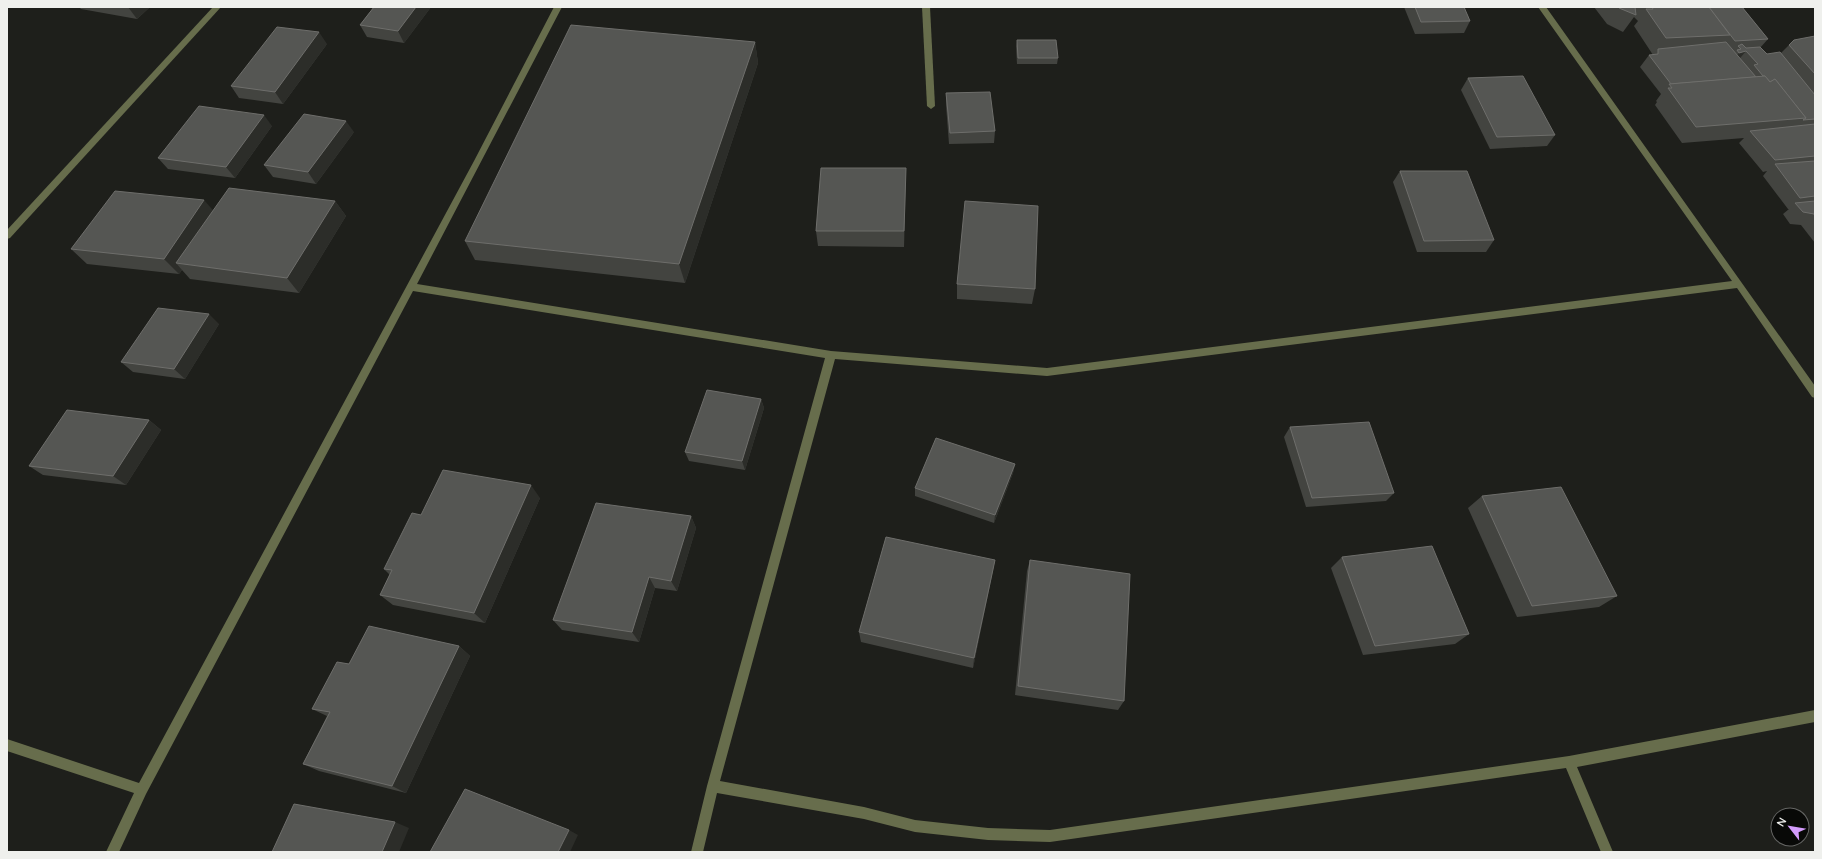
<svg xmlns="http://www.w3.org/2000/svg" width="1822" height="859" viewBox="0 0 1822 859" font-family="Quicksand,sans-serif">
<rect width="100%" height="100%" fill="#1e1f1b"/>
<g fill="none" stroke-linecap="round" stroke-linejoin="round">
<g fill="#676d4c" fill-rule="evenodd">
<path d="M213,7h8l-211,231 -3,1v-9z"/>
<path d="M554,7h8l-145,277 414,67 216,17 685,-87 -194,-274h8l269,379v12l-3,-1 -75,-109 -690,88 -212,-17 -115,422 144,26 51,13 73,8 62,2 519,-74 246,-46v12l-238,45 36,85h-12l-35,-84 -516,74 -62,-2 -73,-8 -51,-13 -147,-26 -14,59h-12l16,-66 118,-428 -412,-67 -267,503 -27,58h-13l28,-59 -127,-42v-12l132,44 335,-622z"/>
<path d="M922,7h8l5,99 -4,3 -4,-3z"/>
</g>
</g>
<g fill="#434440">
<path d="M79,7h71l-13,12 -56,-10z"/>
<path d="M374,7h57l-27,36 -37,-6 -7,-12z"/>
<path d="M1404,7h60l6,14 -6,12 -49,1z"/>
<path d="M1594,7h148l26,32 -8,9 7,6 14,-1 8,-8 26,-9v207l-14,-18 -11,-1 -7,-10 6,-5h-1l-25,-33 4,-5 -4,1 -24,-29 5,-5 -62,5 -27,-38 2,-3 -1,-1 5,-7 -21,-27 9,-12h4l-19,-29 4,-5 -4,-4 -11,15 -16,-8z"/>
<path d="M1017,40l41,18 -1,6h-40l-1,-18z"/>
<path d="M755,42l3,21 -73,220 -210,-23 -10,-19z"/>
<path d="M327,44l-44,60 -44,-6 -8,-12z"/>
<path d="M1468,78l87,57 -8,11 -57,3 -29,-59z"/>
<path d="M946,93l49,38 -1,12 -45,1 -3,-39z"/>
<path d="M272,126l-37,52 -67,-9 -10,-11z"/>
<path d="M354,132l-38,52 -43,-7 -9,-12z"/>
<path d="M906,168l-2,79 -86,-1 -2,-15z"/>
<path d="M1400,171l94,69 -8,12h-69l-24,-70z"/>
<path d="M335,201l11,15 -47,77 -109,-14 -8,-9 -3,4 -92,-10 -16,-15 142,-38z"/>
<path d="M957,284l78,5 -3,15 -75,-5z"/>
<path d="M219,324l-34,55 -52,-7 -12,-10z"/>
<path d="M761,399l3,9 -19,62 -56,-9 -4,-9z"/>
<path d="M149,420l12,10 -35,55 -83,-10 -14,-9z"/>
<path d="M1290,427l104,66 -8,8 -80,6 -22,-70z"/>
<path d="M1015,464l-2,9 -19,50 -79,-27v-8z"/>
<path d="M1482,496l135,100 -18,11 -82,10 -49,-109z"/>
<path d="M540,498l-55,125 -92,-18 -13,-10 10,-20 -6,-6 37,-54z"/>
<path d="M691,516l5,12 -19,63 -22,-3 -16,54 -77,-12 -9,-10z"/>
<path d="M1342,557l127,77 -14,10 -92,11 -32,-87z"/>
<path d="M995,560l-22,108 -112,-26 -2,-10z"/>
<path d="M1030,560l94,141 -6,9 -103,-15 12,-124z"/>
<path d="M459,646l11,10 -64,137 -87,-22 -16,-7 24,-48 -15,-7 37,-45z"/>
</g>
<g fill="#2c2d29">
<path d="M128,7h22l-13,12z"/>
<path d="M416,7h15l-27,36 -6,-12z"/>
<path d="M319,32l8,12 -44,60 -8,-12z"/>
<path d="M755,42l3,21 -73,220 -6,-19z"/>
<path d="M1746,51l-10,12 -7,1 10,-11z"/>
<path d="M264,115l8,11 -37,52 -9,-11z"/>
<path d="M346,121l8,11 -38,52 -8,-12z"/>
<path d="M906,168v16l-2,63v-16z"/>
<path d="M204,200l14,16 -42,47 6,7 -3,4 -15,-15z"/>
<path d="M335,201l11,15 -47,77 -12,-15z"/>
<path d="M209,314l10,10 -34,55 -11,-10z"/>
<path d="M761,399l3,9 -19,62 -3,-9z"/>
<path d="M149,420l12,10 -35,55 -13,-9z"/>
<path d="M1015,464l-2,9 -19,50 1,-8z"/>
<path d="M531,485l9,13 -55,125 -11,-10z"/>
<path d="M691,516l5,12 -19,63 -6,-10z"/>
<path d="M995,560l-2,11 -20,97 1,-10z"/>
<path d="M649,577l6,11 -16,54 -7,-10z"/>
<path d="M459,646l11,10 -64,137 -14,-7z"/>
<path d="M395,822l14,6 -10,24h-17z"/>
<path d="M569,830l9,5 -8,17h-12z"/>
</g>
<g fill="#555653" stroke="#6e6e6b">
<path d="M374,7h42l-18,24 -38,-6z"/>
<path d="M1415,7h49l6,14 -49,1z"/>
<path d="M1618,7h17l1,8 -17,-7z"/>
<path d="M1652,7h57l21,28 -64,3 -20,-29h7z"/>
<path d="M1709,7h33l26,32 -33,2z"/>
<path d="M571,25l184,17 -76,222 -214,-23z"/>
<path d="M277,27l42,5 -44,60 -44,-6z"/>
<path d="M1815,36v38l-26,-29 5,-5z"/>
<path d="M1017,40h39l2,18h-40z"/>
<path d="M1726,42l30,35 -85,7 -22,-29 9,-1v-5z"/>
<path d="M1742,44l4,4 14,-1 7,7 13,-2 35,43v24l-12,1 3,-2 -31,-39 -5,3 -5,-6h-2l-9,-11 4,-1 -12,-13 -7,2 -2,-3 4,-1 -3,-3z"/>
<path d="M1523,76l32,59 -58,2 -29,-59z"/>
<path d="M1765,76l5,6 5,-3 31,39 -110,9 -28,-39h4l-3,-4z"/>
<path d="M990,92l5,39 -45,2 -4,-40z"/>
<path d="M199,106l65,9 -38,52 -68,-9z"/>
<path d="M304,114l42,7 -38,51 -44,-7z"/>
<path d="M1815,124v32l-40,4 -25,-29z"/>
<path d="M1815,161v35l-15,2 -25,-34z"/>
<path d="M821,168h85l-2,63h-88z"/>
<path d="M1400,171h67l27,69 -70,1z"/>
<path d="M229,188l106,13 -48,77 -111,-15z"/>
<path d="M115,191l89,9 -40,59 -93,-10z"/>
<path d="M965,201l73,5 -3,83 -78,-5z"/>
<path d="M1815,201v15l-1,-2 -11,-2 -8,-9z"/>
<path d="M158,308l51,6 -35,55 -53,-7z"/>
<path d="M707,390l54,9 -19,62 -57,-9z"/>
<path d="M67,410l82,10 -36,56 -84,-10z"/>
<path d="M1369,422l25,71 -82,5 -22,-71z"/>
<path d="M936,438l79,26 -20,51 -80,-27z"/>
<path d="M443,470l88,15 -57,128 -94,-18 12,-25 -8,-1 28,-56 9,2z"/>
<path d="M1561,487l56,109 -85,10 -50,-110z"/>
<path d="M596,503l95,13 -20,65 -22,-4 -17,55 -79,-12z"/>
<path d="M886,537l109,23 -21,98 -115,-26z"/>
<path d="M1432,546l37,88 -94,12 -33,-89z"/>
<path d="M1030,560l100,14 -6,127 -106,-15z"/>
<path d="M369,626l90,20 -67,140 -89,-22 27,-52 -18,-3 25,-47 12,2z"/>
<path d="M465,789l104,41 -11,22h-128z"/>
<path d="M294,804l101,18 -13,30h-110z"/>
</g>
<rect width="1822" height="859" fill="none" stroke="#eff0ed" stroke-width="16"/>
<g transform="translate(1790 827) rotate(301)"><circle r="19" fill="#080907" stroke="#646563"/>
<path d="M0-3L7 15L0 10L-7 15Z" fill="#d39cfc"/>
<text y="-6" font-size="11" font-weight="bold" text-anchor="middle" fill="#eff0ed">N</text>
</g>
</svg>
